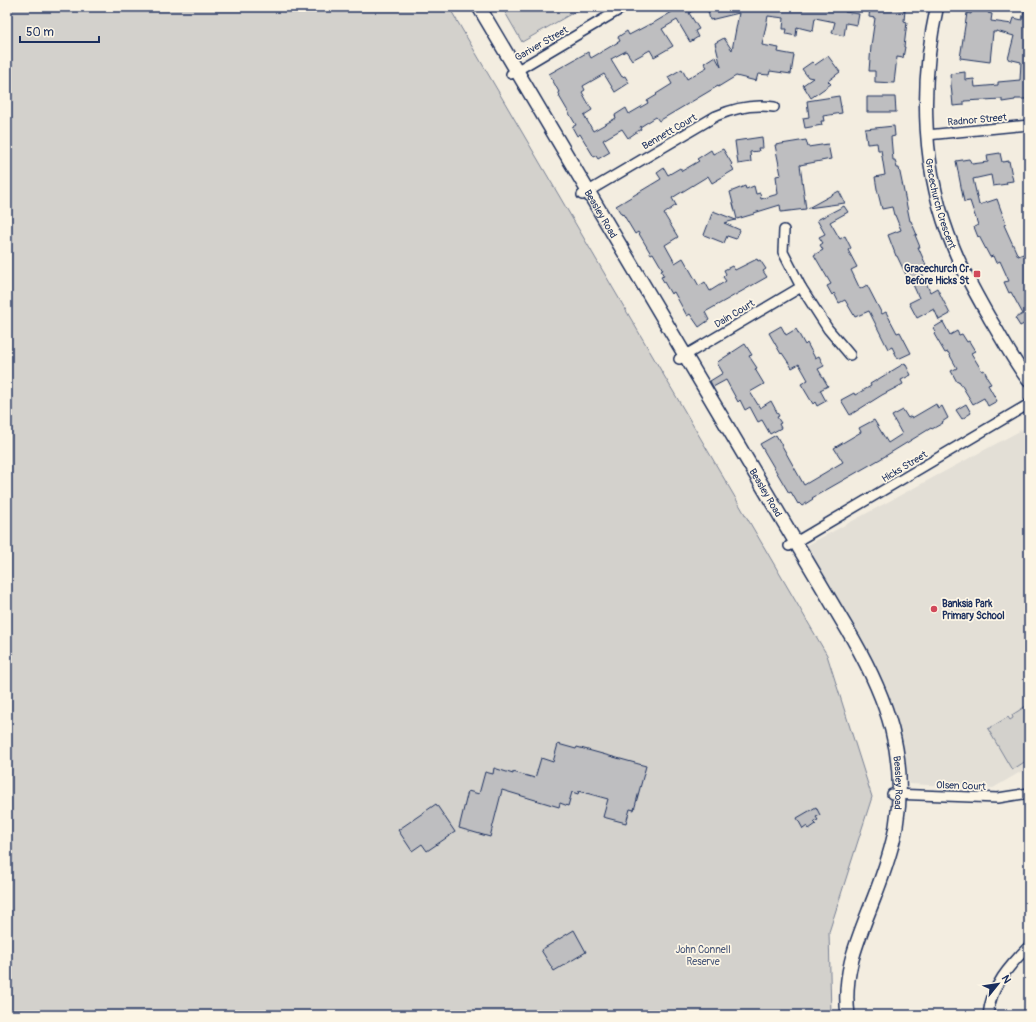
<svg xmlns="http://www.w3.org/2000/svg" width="1036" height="1022" viewBox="0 0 1036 1022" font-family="Pangolin,sans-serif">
<rect width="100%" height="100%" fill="#f3ede0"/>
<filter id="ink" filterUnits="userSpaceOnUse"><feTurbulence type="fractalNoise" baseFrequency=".025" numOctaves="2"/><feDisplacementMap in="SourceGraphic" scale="8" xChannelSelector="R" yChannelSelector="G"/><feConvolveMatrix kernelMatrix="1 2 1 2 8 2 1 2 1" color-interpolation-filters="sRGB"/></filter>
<g filter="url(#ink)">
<path fill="#e3dfd6" d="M1029,426v341l-36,21 -84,-4 -10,-47 -95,-190z"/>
<g fill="#d3d1cc" stroke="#778095">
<path d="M7,7h442l378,648 45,142 -43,135 2,83h-824z"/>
<path d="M502,7h81l-61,35z"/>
<path d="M1029,704v55l-17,11 -24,-41 20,-12 2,3 3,-2 -1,-3z"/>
</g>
<g fill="#bebec0" stroke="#1b2f5e">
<path d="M677,7h22l-10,6 10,16 -4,2 3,6 -8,5 -13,-22 -15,9 11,17 -19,11 -4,-7 -18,10 -6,-9 -15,8 11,18 3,-1 4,7 -14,9 -11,-18 -21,12 2,4 -3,2 10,18 -8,5 9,16 23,-13 -1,-3 11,-7 3,6 19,-11 -1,-2 10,-6 -1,-1 16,-10 -4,-7 14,-8 5,10 20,-12 -3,-4 11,-7 6,11 -6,-24 9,-5 8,12 7,-37 -29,7 -3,-13h122l8,1v-1h9l-1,5 14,2 -2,11 -11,-2 -2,13 -12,-3 3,-11 -20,-4 -2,13 -16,-4 -1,9 -10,-2 1,-5h-4l1,-11 -16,-2 -6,29 17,3 -1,4 16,3 -3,19 -21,-3 -1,4 -11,-1 -2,7 -20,-5 -18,11v-1l-59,35 -3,-4 -16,10 1,2 -13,9 -6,-9 -19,11 7,12 -12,7 -2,-3 -2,1 -14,-23 -3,2 -5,-9 4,-2 -17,-29 1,-1 -2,-3h1l-10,-18 39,-22 3,6 29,-17 -2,-4 9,-6 2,4 21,-11v1l22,-13 -1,-2z"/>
<path d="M870,7h18l17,3 -1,11 3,1 -3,25h1l-2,11 -6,-1 -3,26 -19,-1v-11h-6l2,-25 4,-28 -6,-1z"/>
<path d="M972,7h17l-1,6 4,1 -1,7 21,3 2,-6 8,2 3,-13h4v92h-14v1l-13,2v-3l-38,2v4l-11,1 -3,-32 15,-2v8l9,-1 1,8 23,-2v-3l22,-2 1,-18 -13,-3 6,-23 -18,-5v1h-3l-3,30 -30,-4 7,-45 4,1z"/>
<path d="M828,56l12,16 -12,9 3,3 -20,14 -8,-13 10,-7 -5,-1 -6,-8 10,-7 3,3z"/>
<path d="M839,96l3,17 -19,3 1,5h-3l1,4 -17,3 -2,-10 6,-1 -2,-16z"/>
<path d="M867,97h28l1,15h-29z"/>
<path d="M894,126l1,10 -4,1 2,23h2l2,8h2l11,53h1l6,14h-2l5,12h-2l8,18 -2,1 1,2 -4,2 9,22 7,-4 13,26 -11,6 -5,-11 -17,9 -8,-15 10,-5 -8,-18 -2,1 -12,-25h-1l-8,-21 13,-5 -6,-15h-1l-2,-8 -10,2 -5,-20 -2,-12 10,-2 -4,-25h-3l-1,-7 -10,1 -2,-15z"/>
<path d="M762,137l1,11h-5l1,3 -9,1 1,10 -13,2 -3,-23z"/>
<path d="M806,140l2,7 20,-3 3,15 -31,6 6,44 -25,3 -1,-7 -26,8v1l-17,5 -7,-27 15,-6 1,3 8,-3 2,8 4,-1 1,6 17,-5 -2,-18 5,-1 -6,-30z"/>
<path d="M723,149l9,15 -1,1 3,5 -22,13 -4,-7 -36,22 4,7 -12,9 14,23 -13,8 10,18 8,-5 16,28 6,-4 5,9 16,-10 -3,-4 3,-3 -2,-4 8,-4 3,4 22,-11 1,2 2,-1 6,9 -3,2 4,6 -62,35 4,8 -10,7 -9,-13 -3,2 -13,-24 -3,2 -10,-17 3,-1 -3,-5 2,-1 -10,-17 -2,1 -13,-22 -3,2 -12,-20 -1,1 -6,-9 45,-27 -4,-6 7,-5 4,7 12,-7 2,3 17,-10 -2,-2 14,-9 2,4z"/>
<path d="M1000,153l2,9 7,-1 4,20 -7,1 1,2 -14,2 -2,-11 -18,4 6,26 18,-6 9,25 -2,1 14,31 11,-4v73l-1,-3 -8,4 -5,-8 8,-4 -12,-22 -2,1 -5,-11 5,-1 -9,-20 -4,2 -3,-7 -3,1 -11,-21 -1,1 -4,-10 4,-2 -8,-24 -6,1 -8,-41 13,-2 3,5 16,-2 -1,-7z"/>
<path d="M839,191l6,12 -37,5z"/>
<path d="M844,206l4,6 -18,10 10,17 5,-3 6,12 -3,2 9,17 -6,3 9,19 7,-4 15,29 4,-2 11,21 3,-1 11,21 -13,6 -6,-12 -4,2 -19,-38 -14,6 -10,-17 -6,3 -5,-10 -2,2 -5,-9 4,-2 -17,-29 9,-5 -3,-5 3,-2 -4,-6 6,-3 -8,-14z"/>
<path d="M713,211l23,9 -12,3 16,7 -4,9 -9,-3 -3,7 -20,-8z"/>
<path d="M943,322l7,13 7,-4 2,4 3,-1 5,8 2,-1 6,10 -4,2 11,18 2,-1 4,8h-1l4,6 -3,1 9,16 -9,5 -4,-8 -11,6 -14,-23 -2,1 -6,-11 6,-3 -9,-16 -3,1 -11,-19 2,-2 -3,-4z"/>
<path d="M781,326l5,9 10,-6 9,16 2,-2 8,15 4,-2 5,10 -6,3 10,17 -8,4 6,11 -9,5 -2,-4 -2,2 -12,-20 7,-4 -9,-16 -7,4 -10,-15 -1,1 -12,-21z"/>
<path d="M745,344l7,11 -3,1 8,12 -2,1 9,15 -14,8 10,16 11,-7 8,15 -2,1 4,6 -2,1 2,4 -11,6 -8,-14 -4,2 -8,-15 -5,3 -5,-10 -2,2 -12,-22 -13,7 -3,-6 13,-8 -6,-10 2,-2z"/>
<path d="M905,363l6,12 -10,5 2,4 -21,11 -32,20 -9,-15 13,-7 1,2 16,-9 -1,-2z"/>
<path d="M936,404l2,5 4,-3 6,12 -6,4 1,1 -11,6 -1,-1 -49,30 -70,40 1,1 -11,7 -3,-3 -1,1 -7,-12 -2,1 -29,-49 16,-9 28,50 39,-23 -9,-14 27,-16 -2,-4 15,-8 14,23 14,-9 -10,-18 11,-6 5,8 3,-2 1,2z"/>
<path d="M966,404l5,9 -9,6 -6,-9z"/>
<path d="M558,744l18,5 1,-2 69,19 -12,44 -4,-1 -4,14 -23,-6 5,-18 -29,-8 -1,3 -6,-2 -4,14 -8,-3 -1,4 -57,-17 -12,47 -31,-9 9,-37 11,3 6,-22 8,2 1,-6 19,6v-2l22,6 6,-20 12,4z"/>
<path d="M436,804l19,28 -28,19 -5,-7 -10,7 -14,-21z"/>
<path d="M816,807l4,8 -4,2 2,3 -4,2 2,2 -7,5 -2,-3 -4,3 -6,-11z"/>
<path d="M574,930l12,22 -32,19 -13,-21z"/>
</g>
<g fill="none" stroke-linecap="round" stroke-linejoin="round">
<g stroke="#1b2f5e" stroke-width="12">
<g id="minor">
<path d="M511,74l113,-67"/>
<path d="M927,135l102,-10"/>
<path d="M582,195l134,-79c18,-8 39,-12 58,-9"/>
<path d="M784,230l-1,22 18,35 27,42 22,26"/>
<path d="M679,359l122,-72"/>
<path d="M789,546l240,-142"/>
<path d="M892,794l106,4 31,-5"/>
<path d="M988,1015c3,-29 21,-49 41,-69"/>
</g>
</g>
<g stroke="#1b2f5e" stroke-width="15">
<g id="tertiary">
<path id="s1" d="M937,7c-18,80 -15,166 17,242 10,25 23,47 36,70 13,21 24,43 39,62"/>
</g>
</g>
<g stroke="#1b2f5e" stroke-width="16">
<g id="secondary">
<path id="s2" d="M479,7l374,632c34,60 55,118 43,187 -4,25 -13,49 -22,72 -15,39 -32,74 -26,117"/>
</g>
</g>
<use href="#minor" stroke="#fcf5e5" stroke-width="9"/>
<use href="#tertiary" stroke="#fcf5e5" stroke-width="12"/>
<use href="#secondary" stroke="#fcf5e5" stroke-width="13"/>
</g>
</g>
<g fill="#d1495b" stroke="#fcf5e5" stroke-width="1.5">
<rect x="973" y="270" width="8" height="8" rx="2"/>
<circle cx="934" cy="609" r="4"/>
</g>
<g text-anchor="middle" stroke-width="3.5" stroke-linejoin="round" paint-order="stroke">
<g font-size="10" fill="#1b2f5e" stroke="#fcf5e5">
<text transform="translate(541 43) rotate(-30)" y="4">Gariver Street</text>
<text transform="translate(977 119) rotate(-5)" y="4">Radnor Street</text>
<text transform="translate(669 131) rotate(-30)" y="4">Bennett Court</text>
<text dy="4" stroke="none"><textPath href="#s1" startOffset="199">Gracechurch Crescent</textPath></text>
<text dy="4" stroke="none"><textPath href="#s2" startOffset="240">Beasley Road</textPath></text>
<text transform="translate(734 313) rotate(-31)" y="4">Dain Court</text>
<text transform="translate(904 466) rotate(-31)" y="4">Hicks Street</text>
<text dy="4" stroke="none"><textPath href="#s2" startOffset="564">Beasley Road</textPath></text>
<text dy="4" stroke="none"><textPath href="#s2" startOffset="887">Beasley Road</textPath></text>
<text transform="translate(961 785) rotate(2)" y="4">Olsen Court</text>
</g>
<g font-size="10" font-weight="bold" fill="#1b2f5e" stroke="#fcf5e5" text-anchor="end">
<text x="969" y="272">Gracechurch Cr<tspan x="969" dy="12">Before Hicks St</tspan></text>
<text x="942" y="607" text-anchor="start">Banksia Park<tspan x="942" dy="12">Primary School</tspan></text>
</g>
<g font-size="10" fill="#49587a" stroke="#fcf5e5">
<text x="703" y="953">John Connell<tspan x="703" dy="12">Reserve</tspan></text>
</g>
</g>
<rect width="1036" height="1022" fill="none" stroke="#fcf5e5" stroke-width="24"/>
<rect x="12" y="12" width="1012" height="998" fill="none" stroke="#1b2f5e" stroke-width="1.5" filter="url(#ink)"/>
<g transform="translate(998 984) rotate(60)" stroke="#fcf5e5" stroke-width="3" paint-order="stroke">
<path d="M0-3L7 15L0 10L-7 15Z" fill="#1b2f5e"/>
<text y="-6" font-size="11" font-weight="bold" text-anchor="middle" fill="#1b2f5e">N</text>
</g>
<path d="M20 36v6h79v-6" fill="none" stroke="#1b2f5e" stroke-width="2"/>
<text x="26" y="36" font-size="12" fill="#1b2f5e" stroke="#fcf5e5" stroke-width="3" paint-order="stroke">50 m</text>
</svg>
